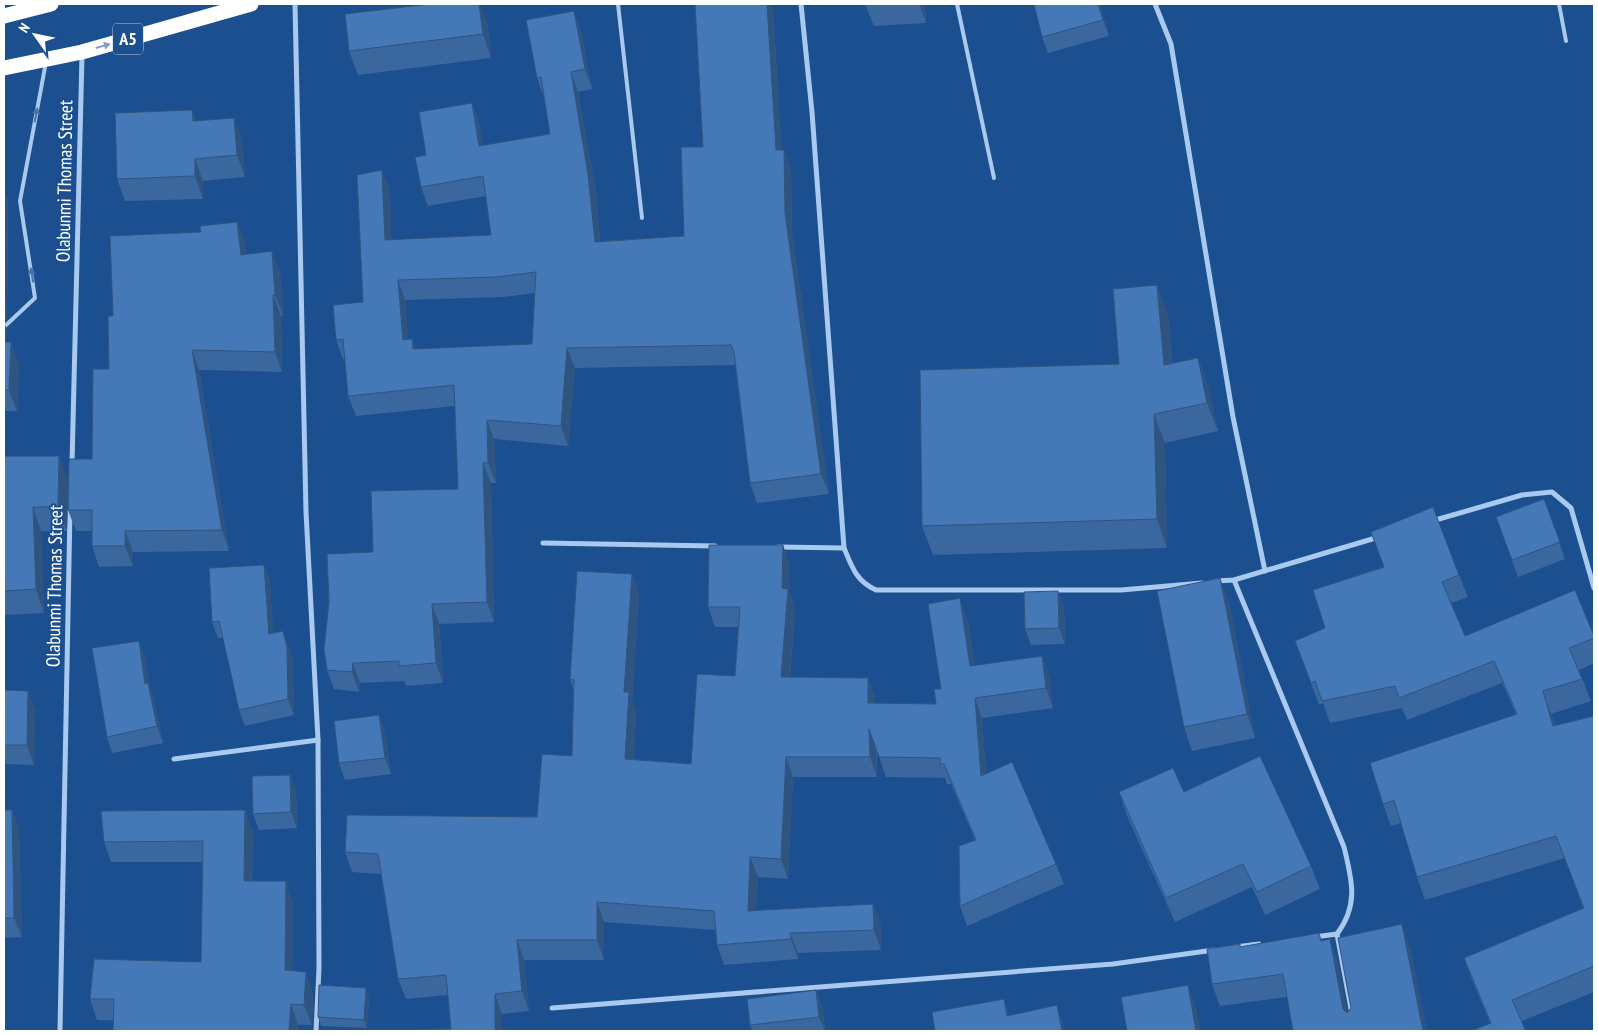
<svg xmlns="http://www.w3.org/2000/svg" width="1598" height="1035" viewBox="0 0 1598 1035" font-family="'PT Sans Narrow',sans-serif">
<rect width="100%" height="100%" fill="#1b4f8f"/>
<g fill="none" stroke-linecap="round" stroke-linejoin="round">
<g stroke="#a9c9ee" stroke-width="4">
<path d="M618,4l24,214"/>
<path d="M957,4l37,174"/>
<path d="M1559,4l7,37"/>
<path d="M4,327l31,-29 -15,-97 26,-139"/>
</g>
<g stroke="#a9c9ee" stroke-width="5">
<path d="M295,4l11,508 12,228 1,228 -3,63"/>
<path d="M801,4l11,108 32,436c8,19 12,33 32,42h245l81,-7"/>
<path d="M1155,4l16,40 62,373 32,154"/>
<path d="M72,464l10,-409"/>
<path d="M1432,521l90,-26 30,-3 19,16 23,80"/>
<path d="M543,543l172,3"/>
<path d="M778,547l66,1"/>
<path d="M1234,580l110,267c8,33 15,58 -7,87l15,80"/>
<path d="M1216,581l18,-1 145,-43"/>
<path d="M174,759l144,-19"/>
<path d="M1314,937l23,-3"/>
<path d="M1235,947l24,-3"/>
<path d="M552,1008l561,-44 101,-14"/>
<path d="M60,1031l10,-521"/>
</g>
<g stroke="#fff" stroke-width="15">
<path d="M4,16l47,-12"/>
<path d="M4,68l78,-16 169,-48"/>
</g>
</g>
<g fill="#3a679d" fill-rule="evenodd">
<path d="M695,4h78l8,146h3l7,19 1,64 37,261 -72,9 -7,-20 -15,-118 -160,3 -7,78 -74,-7 2,44h-5l3,139 -55,2 4,59 -37,3 -2,-5 -44,2 -1,9 -25,-3 -7,-19 46,-118 85,-63 -3,-83 -99,10 -8,-20 -3,-37h-2l-7,-19 27,-38 27,-112 1,50 100,-5 -5,-39 -58,10 -7,-19 5,-32 46,-52 7,20 3,23 68,-12 -6,-36 -7,-20 44,-47 11,58 -14,3 18,101 4,48 84,-5 19,-89zM535,293l-3,51 -116,5 -4,-10h-4l-3,-39 98,-3z"/>
<path d="M865,4h60l1,19 -52,3z"/>
<path d="M1034,4h66l9,32 -61,17 -6,-16z"/>
<path d="M487,21l4,37 -133,17 -9,-24z"/>
<path d="M192,110l4,11 46,19 3,37 -42,4v18l-78,2 -8,-22z"/>
<path d="M4,190l4,12 -1,117 -3,4 3,7 -1,12 13,21 -2,48h-13z"/>
<path d="M237,222l8,20 1,12 34,18 3,43 -2,1 1,56 -83,-2 30,181 -96,1v14l-34,1 -7,-21v-15h-16l-8,-21 24,-51 17,-90 4,-53 88,-84z"/>
<path d="M1168,314l4,49 26,-5 10,28 10,45 -53,12 2,105 -234,7 -11,-29 197,-162z"/>
<path d="M4,456l64,24 -1,51h-26l3,82 -40,2z"/>
<path d="M1544,499l21,60 -47,18 -22,-60z"/>
<path d="M1371,532l88,43 9,22 -17,6 14,33h129v27l-15,7 12,31 -40,13 4,11 39,-9v276l-72,29 -32,2 -18,-43 -8,-22 119,-50 -18,-50 -140,42 -8,-23 -16,-54 -10,3 -8,-22 133,-90 -14,-31 -95,37 -5,-12 -72,15 -7,-20 -4,2 -24,-64 30,-13 59,-61z"/>
<path d="M264,565l6,16 3,52 16,14 4,17 1,51 -49,11 -6,-16 -16,-72h-5l-6,-16z"/>
<path d="M790,565v28l5,16 -5,68 78,1 7,20v5l61,1 31,-86 8,48 67,-10 7,20 4,32 -71,10 4,56 70,90 8,20 -97,42 -7,-20 15,-66 -24,-56h-4l-2,-6 -59,-1 -9,-26v26h-84l-5,102 -30,-2 -2,33 117,-6 8,20v26l-83,3v6l-74,6 -7,-20 -1,-15 -112,-8v38h-80l5,51 -27,3 -51,15 -3,-34 -42,4 -8,-20 -17,-105 -29,-2 -7,-20 192,-35 35,-61 1,-67 -3,-10 62,-105 7,20 -7,108 4,10 -2,47 57,5 44,-88 3,-49h-23l-7,-20z"/>
<path d="M1058,591l6,17 1,36 -34,1 -6,-16z"/>
<path d="M1229,602l26,136 -63,13 -8,-24z"/>
<path d="M145,657l3,26 6,16 9,44 -51,10 -5,-16z"/>
<path d="M4,690l31,20 -1,55 -30,-1z"/>
<path d="M379,715l6,16 6,43 -46,6 -6,-17z"/>
<path d="M296,791l1,37 -38,2 -6,-16z"/>
<path d="M1119,792h65l127,74 9,23 -55,26 -13,-28 -77,35 -48,-106z"/>
<path d="M4,810h8l7,20 3,107 -18,1z"/>
<path d="M253,831l-1,50 41,21 -1,69 21,22 -1,32 -215,-5 -7,-21 111,-37 2,-100h-92l-7,-20z"/>
<path d="M1322,941l16,21 9,51 63,-66 17,84h-134l-6,-34 -67,9 -8,-22 29,-37z"/>
<path d="M366,988l3,9 -2,31 -46,-2 -3,-9z"/>
<path d="M816,990l6,16 3,25h-73l-2,-6z"/>
</g>
<g fill="#305480">
<path d="M479,4h1l7,17 4,37 -8,-24z"/>
<path d="M767,4h6l10,166 -7,-20z"/>
<path d="M919,4h6l1,19z"/>
<path d="M1098,4h2l9,32 -6,-16z"/>
<path d="M574,11l7,20 11,58 -7,-20z"/>
<path d="M571,72l7,20 18,101 6,68 -7,-19z"/>
<path d="M472,103l7,20 7,43 -7,-20z"/>
<path d="M192,110l8,22 -7,-11z"/>
<path d="M234,118l8,22 3,37 -8,-22z"/>
<path d="M784,150l7,19 1,64 37,261 -8,-20 -36,-261z"/>
<path d="M195,159l8,22v18l-8,-23z"/>
<path d="M382,170l8,20 2,70 -7,-20z"/>
<path d="M4,190l4,12 -1,117 -3,4 3,7 -1,33 -2,-6z"/>
<path d="M237,222l8,20 3,33 -7,-20z"/>
<path d="M272,251l8,21 3,43 -8,-20z"/>
<path d="M398,280l7,20 5,59 -7,-19z"/>
<path d="M1157,285l11,29 6,79 -10,-28z"/>
<path d="M273,295l8,21 1,56 -7,-20z"/>
<path d="M412,339l8,19 -7,-9z"/>
<path d="M11,342l8,21 -2,48 -8,-21z"/>
<path d="M567,348l8,20 -7,78 -7,-20z"/>
<path d="M192,350l7,20 30,181 -7,-21z"/>
<path d="M1198,358l10,28 10,45 -11,-28z"/>
<path d="M1154,414l11,29 2,105 -10,-29z"/>
<path d="M487,420l7,19 2,44 -8,-20z"/>
<path d="M59,456l9,24 -1,51 -9,-24z"/>
<path d="M483,463l8,20 3,139 -7,-20z"/>
<path d="M33,507l8,24 3,82 -8,-24z"/>
<path d="M125,531l8,21v14l-8,-20z"/>
<path d="M783,545l7,20v28l5,16 -7,88 -7,-20z"/>
<path d="M264,565l6,16 5,70 -6,-17z"/>
<path d="M632,574l7,20 -7,108 4,10 -3,67 -8,-20 -1,-67z"/>
<path d="M1220,578l9,24 26,136 -8,-24z"/>
<path d="M1058,591l6,17 1,36 -6,-16z"/>
<path d="M960,598l7,20 11,68 -8,-20z"/>
<path d="M432,604l7,20 4,59 -7,-20z"/>
<path d="M283,631l6,16 4,17 1,51 -6,-16z"/>
<path d="M139,641l6,16 6,43 -6,-16z"/>
<path d="M1042,656l7,20 4,32 -7,-20z"/>
<path d="M353,663l7,20 -1,9 -7,-20z"/>
<path d="M868,678l7,20v24l-7,-19z"/>
<path d="M148,683l6,16 9,44 -6,-17z"/>
<path d="M28,691l7,19 -1,55 -7,-20z"/>
<path d="M1543,691l8,23 10,34 -8,-22z"/>
<path d="M975,698l7,20 6,78 -7,-20z"/>
<path d="M379,715l6,16 6,43 -6,-16z"/>
<path d="M869,729l7,20 1,28 -7,-20z"/>
<path d="M786,757l7,20 -5,102 -7,-20z"/>
<path d="M290,775l6,16 1,37 -6,-16z"/>
<path d="M12,810l7,20 3,107 -8,-19z"/>
<path d="M245,810l8,21 -2,71 -7,-21z"/>
<path d="M750,857l8,20 -3,54 -7,-20z"/>
<path d="M286,881l7,21 -1,89 -7,-21z"/>
<path d="M597,902l7,20v38l-7,-20z"/>
<path d="M873,904l8,20v26l-7,-20z"/>
<path d="M1402,924l8,23 17,84h-4z"/>
<path d="M790,933l8,20v6l-7,-20z"/>
<path d="M1330,939l8,23 13,69 -8,-22z"/>
<path d="M517,940l7,20 5,51 -7,-20z"/>
<path d="M306,972l7,21 -1,32 -8,-20z"/>
<path d="M1188,985l8,22 5,24h-5z"/>
<path d="M366,988l3,9 -2,31 -3,-8z"/>
<path d="M816,990l6,16 3,25 -6,-14z"/>
<path d="M495,994l7,20v17h-7z"/>
<path d="M1004,999l7,21 -4,-4z"/>
<path d="M291,1004l7,21v6h-9z"/>
<path d="M1057,1005l7,21 1,5h-3z"/>
</g>
<g fill="#4478b7" stroke="#305480" fill-rule="evenodd">
<path d="M430,4h49l4,30 -134,17 -4,-37z"/>
<path d="M695,4h72l9,146h8l1,63 36,261 -71,9 -16,-131 -3,-7 -164,3 -6,78 -74,-6 1,43h-5l4,139 -55,2 4,59 -37,3v-5l-46,2 -1,9 -25,-2 -3,-21 5,-47 -2,-48 46,-2 -2,-61 87,-2 -4,-104 -106,11 -5,-57 -7,1 -3,-35 30,-3 -6,-127 25,-5 3,70 106,-5 -8,-59 -62,11 -6,-30 11,-2 -7,-43 53,-9 7,43 71,-12 -9,-57 -4,1 -11,-58 48,-9 11,58 -14,3 17,102 7,68 89,-6 -3,-89h22zM536,272l-4,72 -119,5 -1,-10 -9,1 -5,-60 98,-3z"/>
<path d="M1034,4h64l5,16 -61,17z"/>
<path d="M192,110l1,11 41,-3 3,37 -42,4v17l-78,3 -2,-66z"/>
<path d="M237,222l4,33 31,-4 3,44h-2l2,57 -83,-2 30,180 -97,1v15h-33v-36h-24l1,-51h23l1,-90h16l-1,-53h5l-3,-80 91,-4 -1,-6z"/>
<path d="M1157,285l7,80 34,-7 9,45 -53,11 3,105 -235,7 -2,-156 199,-6 -6,-75z"/>
<path d="M4,342h7l-2,48h-5z"/>
<path d="M4,456h55l-1,51h-25l3,82 -32,2z"/>
<path d="M1544,499l16,43 -48,18 -16,-43z"/>
<path d="M1433,507l26,68 -17,7 23,54 110,-46 19,46v2l-25,10 13,31 -39,12 10,35 41,-10v250l-82,34 14,31h-55l20,-8 -27,-65 120,-50 -28,-72 -139,41 -23,-77 -11,4 -13,-41 147,-49 -23,-53 -95,37 -4,-12 -73,15 -7,-20 -4,2 -16,-42 30,-13 -12,-38 71,-23 -13,-35z"/>
<path d="M709,545h74l-1,43 6,1 -7,88 87,1v25l68,1 -2,-15h7l-13,-85 32,-6 10,68 72,-10 4,32 -71,10 6,78 31,-14 44,102 -96,42 -1,-60 17,-6 -32,-76h-4v-6l-61,-1 -10,-28 1,28h-84l-5,102 -31,-2 -2,54 125,-7 1,26 -84,3 1,6 -74,6 -3,-34 -117,-9v38h-80l5,51 -27,3v37h-134v-1l90,-1 -5,-54 -48,4 -20,-125 -33,-2 2,-37 190,2 5,-63 30,2 2,-76 -4,-1 7,-108 55,3 -8,118h5l-4,67 66,5 6,-90 38,2 5,-69h-32z"/>
<path d="M264,565l5,69 14,-3 4,17 1,51 -49,11 -20,-89 -7,1 -3,-54z"/>
<path d="M1220,578l27,136 -63,13 -27,-136z"/>
<path d="M1058,591l1,37 -34,1 -1,-37z"/>
<path d="M139,641l6,43 3,-1 9,43 -50,11 -15,-89z"/>
<path d="M4,690l24,1 -1,54h-23z"/>
<path d="M379,715l6,43 -46,5 -5,-42z"/>
<path d="M1260,756l51,110 -54,26 -14,-28 -77,34 -47,-106 54,-24 11,24z"/>
<path d="M290,775l1,37 -38,2 -1,-38z"/>
<path d="M4,810h8l2,108h-10z"/>
<path d="M245,810l-1,71h42l-1,89 21,2 -2,33 -13,-1 -2,27h-176l1,-32h-24l4,-40 107,3 2,-121 -99,1 -3,-31z"/>
<path d="M1402,924l21,107h-130l-10,-57 -71,10 -5,-35 33,-5v3l79,-14 2,8 9,-2 13,70 4,4 4,-5 -13,-70z"/>
<path d="M319,985l47,3 -2,32 -46,-3z"/>
<path d="M1188,985l8,46h-69l-6,-34z"/>
<path d="M816,990l3,27 -69,8 -3,-26z"/>
<path d="M1004,999l3,17 50,-11 5,26h-127l-3,-19z"/>
</g>
<defs><path id="oneway-solid" d="M-6-.8H1V-3.2L6.5 0L1 3.2V.8H-6Z" transform="scale(1.25)"/></defs>
<use fill="#829ec1" href="#oneway-solid" transform="translate(103 46) rotate(-16)"/>
<g fill="#4674ac">
<use href="#oneway-solid" transform="translate(36 115) rotate(-79)"/>
<use href="#oneway-solid" transform="translate(32 275) rotate(-99)"/>
</g>
<g text-anchor="middle" stroke-width="4" stroke-linejoin="round" paint-order="stroke">
<rect fill="#1b4f8f" stroke="#bbcadd" stroke-width="1" x="113" y="23.5" width="30" height="31" rx="4"/>
<g font-size="18" font-weight="bold" fill="#fff">
<text x="128" y="45">A5</text>
</g>
<g font-size="19" fill="#fff" stroke="#1b4f8f">
<text transform="translate(64 181) rotate(-89)" y="7">Olabunmi Thomas Street</text>
<text transform="translate(54 586) rotate(-89)" y="7">Olabunmi Thomas Street</text>
</g>
</g>
<rect width="1598" height="1035" fill="none" stroke="#ffffff" stroke-width="10"/>
<g transform="translate(35 35) rotate(303)" stroke="#1b4f8f" stroke-width="4" paint-order="stroke">
<path d="M0-4L9 19L0 12L-9 19Z" fill="#ffffff"/>
<text y="-8" font-size="14" font-weight="bold" text-anchor="middle" fill="#ffffff">N</text>
</g>
</svg>
